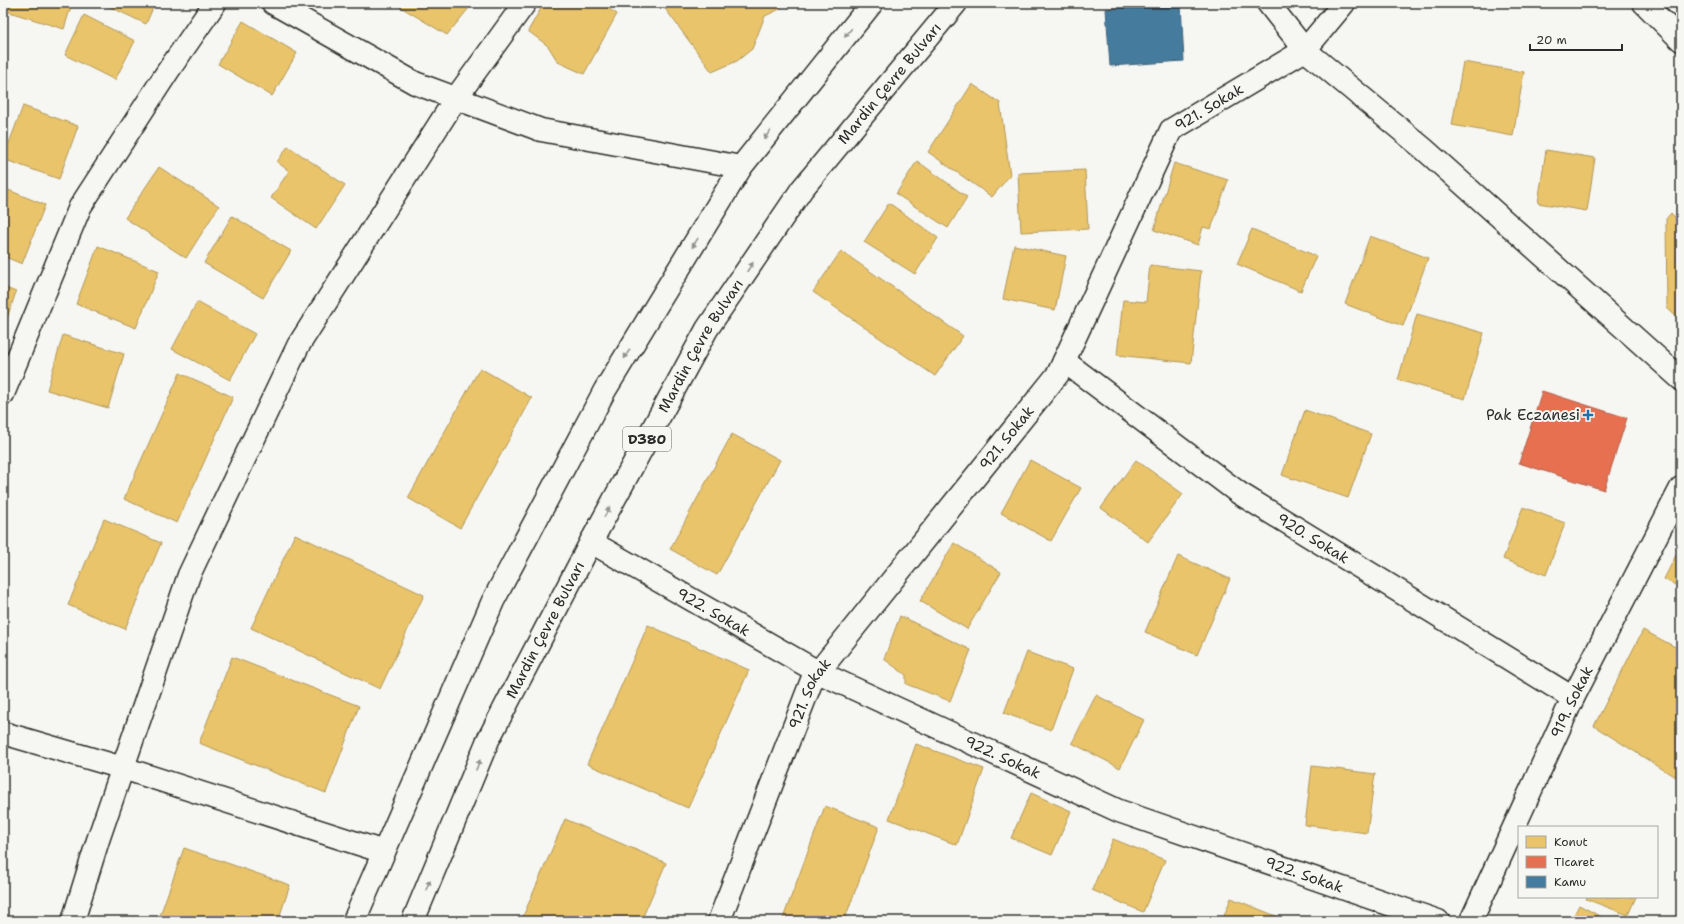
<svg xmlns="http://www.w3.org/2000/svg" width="1684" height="924" viewBox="0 0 1684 924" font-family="'Shantell Sans',sans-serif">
<rect width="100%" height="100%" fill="#f6f6f2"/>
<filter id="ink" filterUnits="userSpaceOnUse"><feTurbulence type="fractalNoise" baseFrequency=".025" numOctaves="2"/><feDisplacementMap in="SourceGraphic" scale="8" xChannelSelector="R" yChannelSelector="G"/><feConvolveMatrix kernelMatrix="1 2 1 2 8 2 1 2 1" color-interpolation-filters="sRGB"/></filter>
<g filter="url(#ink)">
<g fill="#e9c46a" stroke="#b09657">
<path d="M3,3h69l-8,26 -61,-19z"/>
<path d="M102,3h53l-9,21z"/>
<path d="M394,3h79l-26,32z"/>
<path d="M544,3h56l17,11 -33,60 -26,-12 -10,-16 -20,-15z"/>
<path d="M661,3h120l-1,6 -15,7 -13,33 -15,12 -25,11z"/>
<path d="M84,15l51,26 -20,39 -50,-25z"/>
<path d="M243,21l54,32 -25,43 -54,-32z"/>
<path d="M1463,62l61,10 -11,64 -61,-11z"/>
<path d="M972,84l28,19 10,72 -18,22 -64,-45z"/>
<path d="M23,106l55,20 -19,53 -56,-20z"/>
<path d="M288,146l57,39 -29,44 -45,-31 18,-27 -12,-9z"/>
<path d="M1546,150l49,8 -8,53 -49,-8z"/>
<path d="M917,161l50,36 -19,31 -52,-34z"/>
<path d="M1174,163l54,17 -17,49 -8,-2 -5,18 -44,-15z"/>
<path d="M159,167l60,39 -33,52 -61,-40z"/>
<path d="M1085,170l3,59 -67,3 -3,-59z"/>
<path d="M6,189l39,16 -23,59 -19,-8v-61z"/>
<path d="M889,203l49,35 -23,36 -51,-32z"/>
<path d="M1671,213l10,11v97l-14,-13 -1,-89z"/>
<path d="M232,216l59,35 -28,47 -59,-35z"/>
<path d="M1252,229l64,27 -15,35 -64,-27z"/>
<path d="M1370,236l58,22 -25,68 -58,-22z"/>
<path d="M1014,245l52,11 -11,54 -52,-11z"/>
<path d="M98,246l61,25 -23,57 -60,-24z"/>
<path d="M841,251l122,85 -28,40 -122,-84z"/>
<path d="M1150,265l51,6 -10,92 -74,-8 6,-55 23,2z"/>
<path d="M3,287l13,5 -13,38z"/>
<path d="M197,302l58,32 -25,46 -58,-31z"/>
<path d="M1417,314l67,19 -19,66 -67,-19z"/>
<path d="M63,335l61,19 -16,54 -61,-18z"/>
<path d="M480,368l52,30 -72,130 -52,-30z"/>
<path d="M180,373l53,24 -56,126 -53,-24z"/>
<path d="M1305,410l66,24 -23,64 -66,-23z"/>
<path d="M732,434l48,26 -63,115 -47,-26z"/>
<path d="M1030,460l51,28 -30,53 -50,-28z"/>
<path d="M1136,460l47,34 -35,48 -47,-34z"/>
<path d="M1523,507l42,16 -19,52 -43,-16z"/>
<path d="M104,519l57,24 -36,86 -57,-24z"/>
<path d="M295,534l129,61 -44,94 -129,-61z"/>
<path d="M954,543l47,29 -34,57 -47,-28z"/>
<path d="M1681,545v43l-17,-9z"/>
<path d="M1178,556l52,23 -33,76 -52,-23z"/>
<path d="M900,616l71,34 -21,51 -44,-17v-9l-22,-16z"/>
<path d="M648,625l101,45 -61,138 -101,-44z"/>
<path d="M1643,630l38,20v112l-6,15 -81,-51z"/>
<path d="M1027,652l46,17 -22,61 -47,-17z"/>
<path d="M232,657l127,49 -33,87 -127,-50z"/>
<path d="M1096,695l48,25 -24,48 -48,-25z"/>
<path d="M916,744l68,25 -27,76 -68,-26z"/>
<path d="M1312,766l63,8 -8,59 -62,-8z"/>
<path d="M1031,793l40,18 -19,44 -41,-17z"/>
<path d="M825,806l54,21 -35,94h-62z"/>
<path d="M565,819l101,44 -25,58h-120z"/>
<path d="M1113,839l52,21 -22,52 -51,-22z"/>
<path d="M184,848l106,37 -12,36h-120z"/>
<path d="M1587,897h49l-8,18 -42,-16z"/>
<path d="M1231,898l50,20 -1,3h-58z"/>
<path d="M1579,905l30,16h-38z"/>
</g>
<path fill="#e76f51" stroke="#af5b46" d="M1542,391l85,27 -23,72 -85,-27z"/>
<path fill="#457b9d" stroke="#3d637b" d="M1181,4l3,57 -74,5 -4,-57z"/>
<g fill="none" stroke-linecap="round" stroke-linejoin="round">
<g stroke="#2b2b2b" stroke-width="25">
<g id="minor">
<path d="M273,3l142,80 126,47 200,37"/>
<path d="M1268,3l37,47 119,99 257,230"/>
<path d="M1644,3l37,37"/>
<path id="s1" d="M1064,361l175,132 334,205"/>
<path d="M3,394l77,-187 88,-136 47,-68"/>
<path id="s2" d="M591,542l227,130 301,139 319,110"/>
<path d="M3,733l120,35 261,84"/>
<path d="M73,921l25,-81 91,-265 109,-229 158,-248 69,-95"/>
<path id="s3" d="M719,921l93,-241 246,-306 113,-244 134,-80 39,-47"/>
<path id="s4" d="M1471,921l102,-223 108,-210"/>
</g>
</g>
<g stroke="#2b2b2b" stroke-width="25">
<g id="major">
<path d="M354,921l139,-320 112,-211 136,-223 131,-164"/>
<path id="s5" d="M413,921l75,-181 103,-198 116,-213 95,-140 154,-186"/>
</g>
</g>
<use href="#minor" stroke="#f6f6f2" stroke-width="22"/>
<use href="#major" stroke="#f6f6f2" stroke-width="22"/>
</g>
<defs><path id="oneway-solid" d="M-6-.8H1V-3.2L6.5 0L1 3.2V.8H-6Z"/></defs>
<g fill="#90908e">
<use href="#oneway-solid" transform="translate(848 33) rotate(129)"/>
<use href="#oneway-solid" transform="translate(767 135) rotate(129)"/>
<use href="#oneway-solid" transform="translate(695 243) rotate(121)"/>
<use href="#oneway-solid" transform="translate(750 267) rotate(-56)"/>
<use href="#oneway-solid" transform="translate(627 354) rotate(121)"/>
<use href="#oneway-solid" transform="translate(607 512) rotate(-61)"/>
<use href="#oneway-solid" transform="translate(478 765) rotate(-68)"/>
<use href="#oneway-solid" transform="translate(428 885) rotate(-68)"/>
</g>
</g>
<path fill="#1f6fb2" stroke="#f6f6f2" stroke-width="1.5" d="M1586 409h4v4h4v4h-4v4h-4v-4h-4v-4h4z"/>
<g text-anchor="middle" stroke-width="4" stroke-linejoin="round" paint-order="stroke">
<rect fill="#f6f6f2" stroke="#686867" stroke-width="1" x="623" y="427" width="48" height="24" rx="3"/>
<g font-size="14" font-weight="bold" fill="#2b2b2b">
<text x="647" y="444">D380</text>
</g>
<g font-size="15" fill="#2b2b2b" stroke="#f6f6f2">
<text dy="5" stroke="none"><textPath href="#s5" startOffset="968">Mardin Çevre Bulvarı</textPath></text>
<text dy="5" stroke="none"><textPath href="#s3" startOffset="964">921. Sokak</textPath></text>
<text dy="5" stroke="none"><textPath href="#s5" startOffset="644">Mardin Çevre Bulvarı</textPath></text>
<text dy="5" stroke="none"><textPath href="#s3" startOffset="569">921. Sokak</textPath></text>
<text dy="5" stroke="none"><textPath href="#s1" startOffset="306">920. Sokak</textPath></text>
<text dy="5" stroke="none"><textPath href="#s2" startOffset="141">922. Sokak</textPath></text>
<text dy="5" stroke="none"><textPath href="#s5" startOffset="320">Mardin Çevre Bulvarı</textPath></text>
<text dy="5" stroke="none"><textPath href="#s3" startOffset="245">921. Sokak</textPath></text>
<text dy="5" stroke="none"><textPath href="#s4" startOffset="241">919. Sokak</textPath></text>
<text dy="5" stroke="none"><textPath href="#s2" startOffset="465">922. Sokak</textPath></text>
<text dy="5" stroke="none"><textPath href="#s2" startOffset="789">922. Sokak</textPath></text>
</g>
<g font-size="15" fill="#2b2b2b" stroke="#f6f6f2" text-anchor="end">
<text x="1580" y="420">Pak Eczanesi</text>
</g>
</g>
<rect width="1684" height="924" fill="none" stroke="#f6f6f2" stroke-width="16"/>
<rect x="8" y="8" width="1668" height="908" fill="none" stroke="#2b2b2b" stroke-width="1.5" filter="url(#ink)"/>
<rect x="1518" y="826" width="140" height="72" fill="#f6f6f2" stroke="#a5a5a2"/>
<rect x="1526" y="836" width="20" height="12" fill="#e9c46a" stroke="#a5a5a2"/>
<text x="1554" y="846" font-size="12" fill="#2b2b2b">Konut</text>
<rect x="1526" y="856" width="20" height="12" fill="#e76f51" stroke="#a5a5a2"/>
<text x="1554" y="866" font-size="12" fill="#2b2b2b">Ticaret</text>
<rect x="1526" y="876" width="20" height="12" fill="#457b9d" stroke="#a5a5a2"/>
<text x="1554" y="886" font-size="12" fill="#2b2b2b">Kamu</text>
<path d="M1530 44v6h92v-6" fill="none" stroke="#2b2b2b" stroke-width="2"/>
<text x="1536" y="44" font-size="12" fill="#2b2b2b" stroke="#f6f6f2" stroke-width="3" paint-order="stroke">20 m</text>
</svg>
